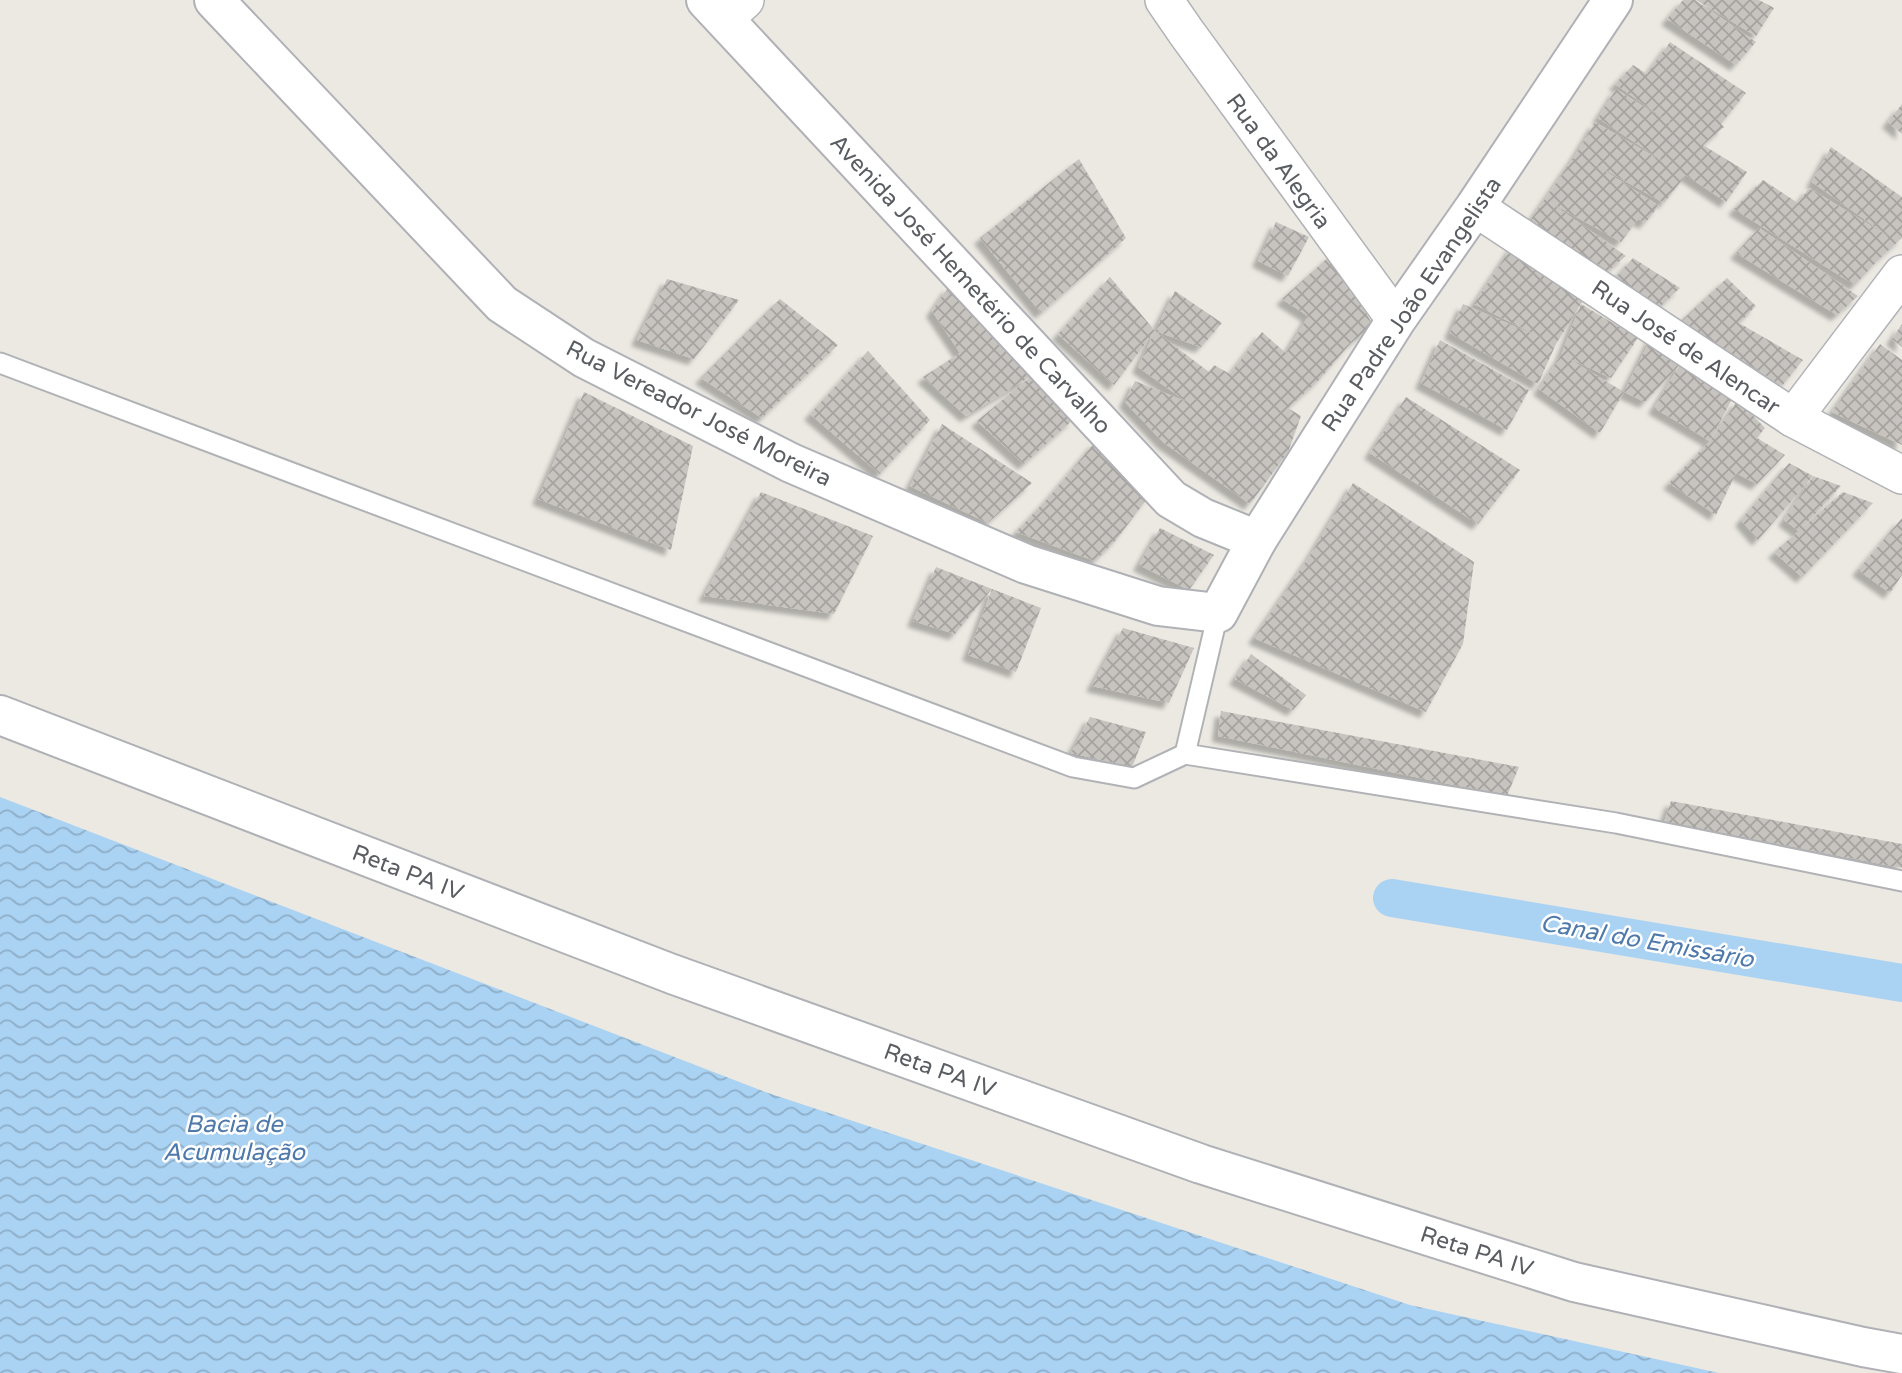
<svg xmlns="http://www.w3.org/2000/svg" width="1902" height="1373" viewBox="0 0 1902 1373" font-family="'Varela Round',sans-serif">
<defs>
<pattern id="water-waves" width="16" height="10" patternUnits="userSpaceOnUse" patternTransform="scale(1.75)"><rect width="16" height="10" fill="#aad2f3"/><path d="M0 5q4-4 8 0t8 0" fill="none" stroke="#8daec8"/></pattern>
<pattern id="building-cross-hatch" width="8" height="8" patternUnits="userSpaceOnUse" patternTransform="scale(1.75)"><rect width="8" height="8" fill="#c7c4bf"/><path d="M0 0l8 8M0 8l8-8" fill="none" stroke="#a5a29f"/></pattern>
<filter id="shadow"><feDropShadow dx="-6" dy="6" stdDeviation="2" flood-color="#0004"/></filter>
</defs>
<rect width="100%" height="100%" fill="#ebe9e2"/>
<path fill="url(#water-waves)" d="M0,797l768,296 642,212 309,68h-1719z"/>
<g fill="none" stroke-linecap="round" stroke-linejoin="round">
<path stroke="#aad2f3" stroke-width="38" d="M1392,898l510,85"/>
</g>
<g fill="url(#building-cross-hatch)" filter="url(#shadow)">
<path d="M1683,0h12l61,42 -20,23 -69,-46z"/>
<path d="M1696,0h63l15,8 -18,28z"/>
<path d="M1670,42l76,51 -25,31 3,3 -21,18 44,27 -21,30 -40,-27 -22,28 -76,-43 71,46 -14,17 -7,-4 -17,23 -73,-41 78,55 -27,22 -76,-47 53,-77 19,-32 80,47 -77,-51 18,-29 66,42 -67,-47 18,-19 14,9z"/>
<path d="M1902,104v30l-14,-12z"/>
<path d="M1831,147l71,50v41l-22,20 -25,27 -121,-76 29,-29 35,23 11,-15 82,50 -79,-56z"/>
<path d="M1079,159l47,79 -85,75 -61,-75z"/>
<path d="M1276,222l33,15 -21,39 -30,-15z"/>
<path d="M1759,228l99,68 -21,19 -101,-62z"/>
<path d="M1513,245l74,49 -31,50 -18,40 -88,-51 13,-29 83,36 -72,-36z"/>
<path d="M1332,254l41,71 -23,19 -31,36 -31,28 13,8 -13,36 -38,52 -87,-62 -38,-40 10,-21 52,21 -49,-35 17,-36 20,-40 47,32 -21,24 -46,-16 54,41 5,-7 16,9 32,-42 24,21 22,-37 -26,-17z"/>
<path d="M1633,258l47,30 -20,19 -46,-28z"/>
<path d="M1110,277l45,54 -41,54 -56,-51z"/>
<path d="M1727,278l29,28 -17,17 64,37 -21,26 -101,-65z"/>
<path d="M667,279l72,21 -45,59 -57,-19z"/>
<path d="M949,286l81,91 -64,39 -43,-39 37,-24 -28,-42z"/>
<path d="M780,299l58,46 -76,73 -61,-40z"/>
<path d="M1581,304l57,34 -27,40 -47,-22 60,36 -24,41 -61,-44 22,-34z"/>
<path d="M1902,324v23l-10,-8z"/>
<path d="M1652,336l34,22 -41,44 -21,-10z"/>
<path d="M1440,340l89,50 -22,40 -86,-47z"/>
<path d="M1880,344l22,16v85l-70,-33z"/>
<path d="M868,351l62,69 -50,54 -70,-60z"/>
<path d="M1681,363l52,34 -23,44 28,-41 27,28 -8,10 28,17 -28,29 -21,-11 -20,42 -47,-32 41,-42 -56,-33z"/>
<path d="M1030,377l44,42 -50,45 -47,-43z"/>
<path d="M584,392l109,54 -22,104 -133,-51z"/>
<path d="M1406,397l114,73 -42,54 -108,-71z"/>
<path d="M942,424l90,59 -44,40 -78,-37z"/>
<path d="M1096,441l54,54 -34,45 -21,21 -79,-29 33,-35z"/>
<path d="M1789,463l24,13 -55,64 -17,-20z"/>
<path d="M1813,476l28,10 -39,42 41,-36 30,11 -71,74 -28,-25 25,-21 -15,-11z"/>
<path d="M1353,483l121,79 -11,82 -37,68 -172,-74 57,-84z"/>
<path d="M761,492l112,44 -39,78 -130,-18z"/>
<path d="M1902,518v57l-12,18 -32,-23z"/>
<path d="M1160,528l54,27 -25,35 -50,-25z"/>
<path d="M936,567l56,22 -37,45 -42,-13z"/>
<path d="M992,589l49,19 -25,64 -48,-17z"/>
<path d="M1123,628l71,20 -25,55 -77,-17z"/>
<path d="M1251,654l55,41 -13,15 -58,-31z"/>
<path d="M1221,711l298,56 -12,29 -289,-60z"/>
<path d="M1090,717l56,15 -14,35 -61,-14z"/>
<path d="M1671,801l231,43v24l-238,-46z"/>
</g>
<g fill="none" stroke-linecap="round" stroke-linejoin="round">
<g stroke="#b0b2b6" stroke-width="23">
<g id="lane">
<path d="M0,363l1073,404 61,11 51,-24 431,69 286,58"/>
<path d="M1185,754l33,-141"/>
</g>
</g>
<g stroke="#b0b2b6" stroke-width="40">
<g id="street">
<path d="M1164,0l22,32 210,288"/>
<path d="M724,19l21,-19"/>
<path d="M1475,207l318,211 109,57"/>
<path d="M1793,418l109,-144"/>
</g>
</g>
<g stroke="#afb1b6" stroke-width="42">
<g id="secondary">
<path d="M214,0l288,304 82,54 207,105 235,101 132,42 60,7 39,-73 139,-220 79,-113 138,-207"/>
<path d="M706,0l465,499 32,19 54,22"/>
<path d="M0,715l672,259 529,190 373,118 289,65 39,7"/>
</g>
</g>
<use href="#lane" stroke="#fff" stroke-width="19"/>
<use href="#street" stroke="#fff" stroke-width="37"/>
<use href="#secondary" stroke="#fff" stroke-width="38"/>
</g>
<g text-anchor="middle" stroke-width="5" stroke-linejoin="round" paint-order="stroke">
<g font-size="23" fill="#5a5d61" stroke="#fff">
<text transform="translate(1279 161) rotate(54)" y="8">Rua da Alegria</text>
<text transform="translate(971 284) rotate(47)" y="8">Avenida José Hemetério de Carvalho</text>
<text transform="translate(1411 304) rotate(-56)" y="8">Rua Padre João Evangelista</text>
<text transform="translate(1686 347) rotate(34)" y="8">Rua José de Alencar</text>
<text transform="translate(699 413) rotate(27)" y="8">Rua Vereador José Moreira</text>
<text transform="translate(408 872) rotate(21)" y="8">Reta PA IV</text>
<text transform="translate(940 1070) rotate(20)" y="8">Reta PA IV</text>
<text transform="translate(1477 1251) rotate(18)" y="8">Reta PA IV</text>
</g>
<g font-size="24" font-style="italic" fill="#4e79aa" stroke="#fff">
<text transform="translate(1647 941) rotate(10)" y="8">Canal do Emissário</text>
<text x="234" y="1132">Bacia de<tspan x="234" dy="28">Acumulação</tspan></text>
</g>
</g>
</svg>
